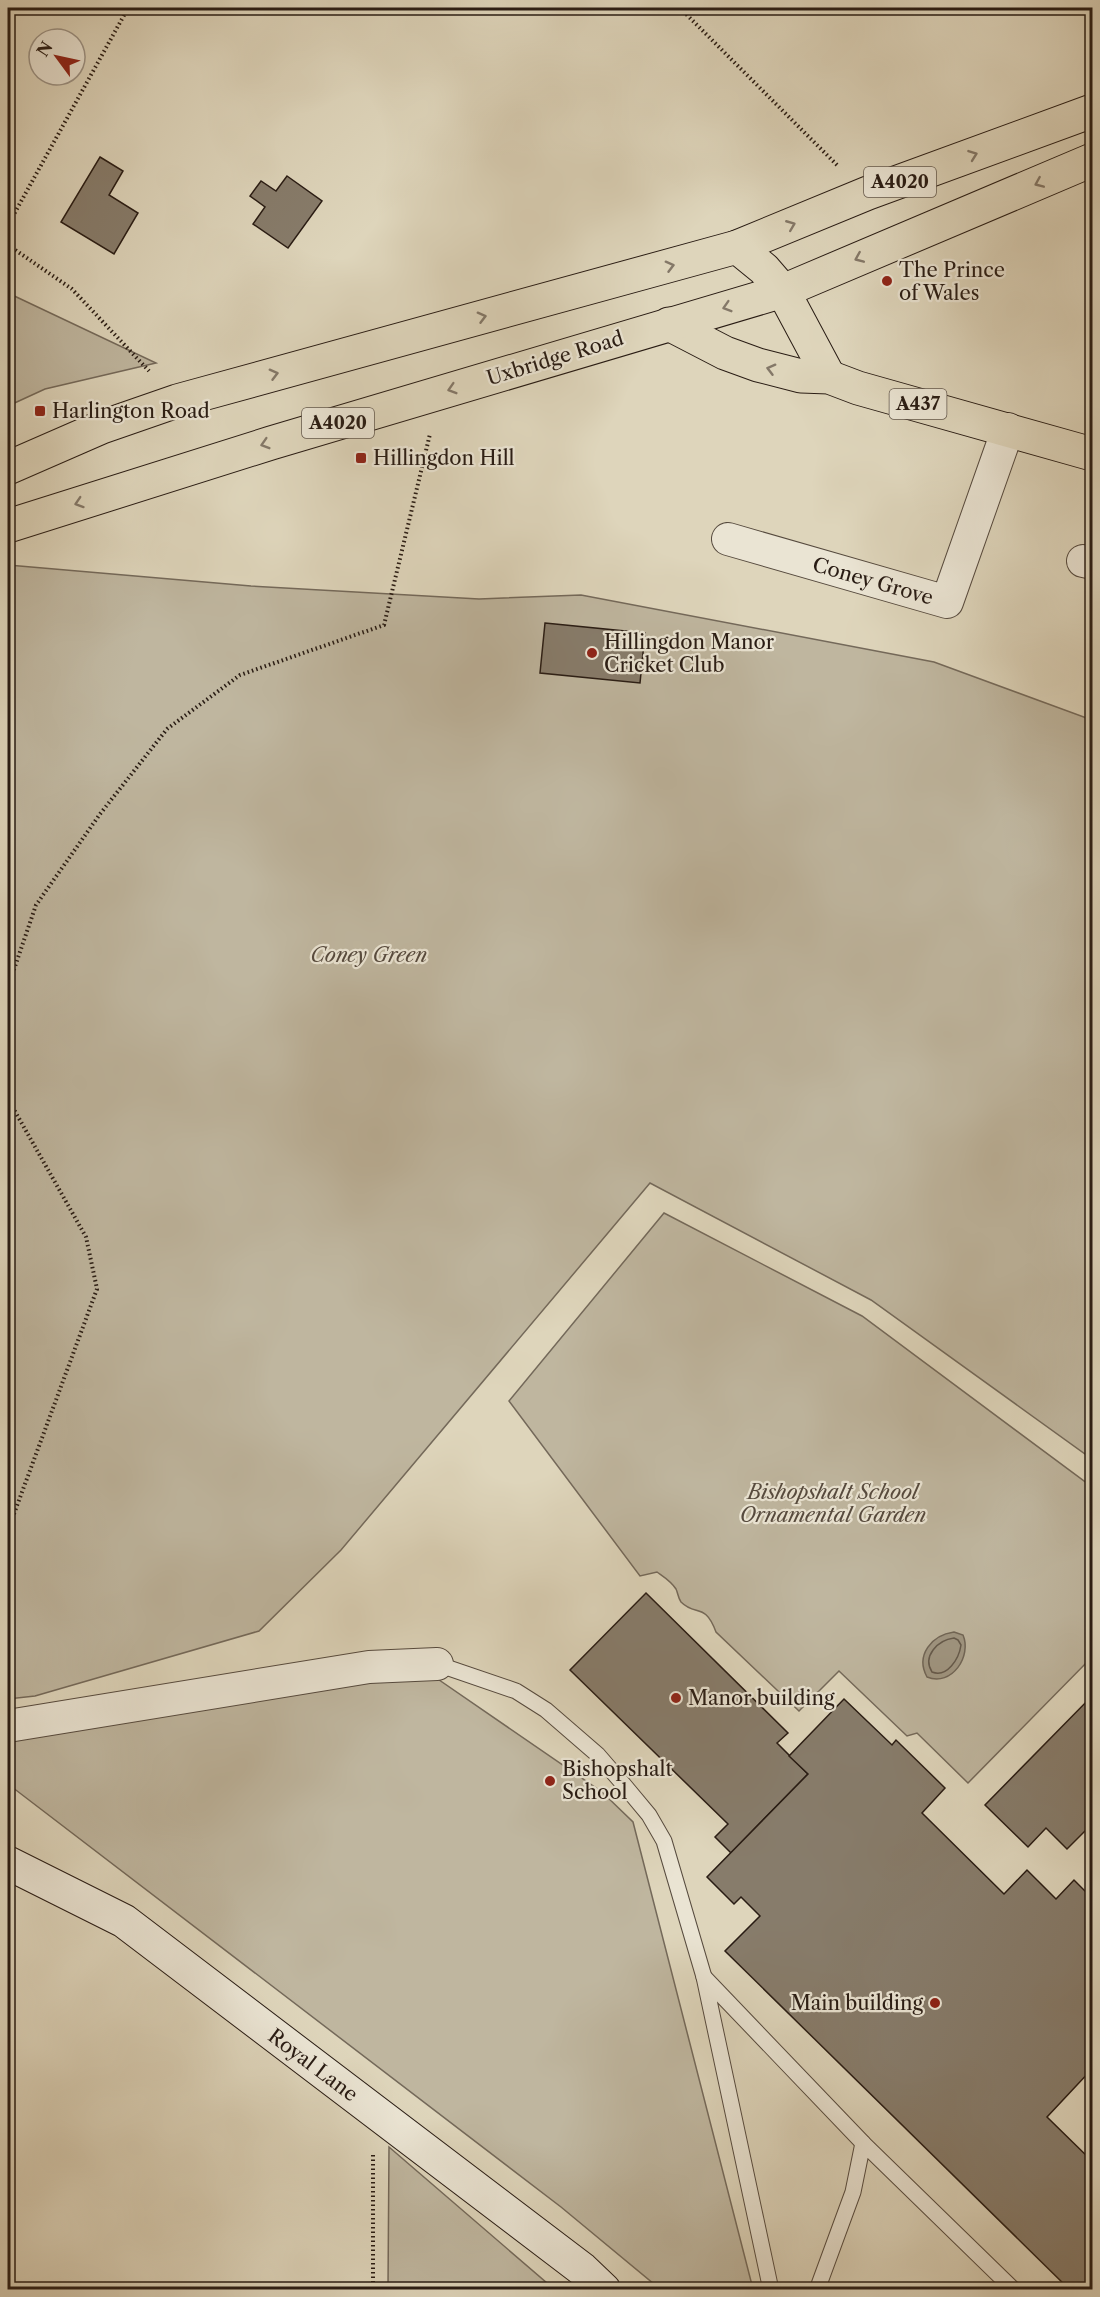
<svg xmlns="http://www.w3.org/2000/svg" width="1100" height="2297" viewBox="0 0 1100 2297" font-family="'Libre Caslon Text',serif">
<rect width="100%" height="100%" fill="#ded5bb"/>
<filter id="stains"><feTurbulence type="fractalNoise" baseFrequency=".00333" numOctaves="4"/><feColorMatrix values="0 0 0 0 .2 0 0 0 0 .09 0 0 0 0 .02 0 0 0 .5 -.17"/></filter>
<radialGradient id="worn" r=".72"><stop offset=".6" stop-color="#630" stop-opacity="0"/><stop offset="1" stop-color="#630" stop-opacity=".3"/></radialGradient>
<g fill="#bfb69f" stroke="#74695a" stroke-width="1.5">
<path d="M8,293l148,70 -111,26 -37,17z"/>
<path d="M8,565l243,21 228,13 102,-4 353,67 158,58v739l-221,-159 -221,-117 -309,367 -82,81 -224,65 -27,3z"/>
<path d="M664,1213l198,103 230,171v170l-124,126 -51,-50 -10,3 -68,-65 -40,40 -83,-79c-11,-30 -20,-15 -35,-30 -3,-4 -3,-9 -5,-13 -5,-8 -12,-12 -19,-17l-17,4 -131,-175z"/>
<path d="M429,1673l173,119 31,30 120,467h-93l-99,-82 -553,-423v-45z"/>
<path d="M389,2147l165,142h-166z"/>
</g>
<path fill="#a09682" stroke="#706556" stroke-width="1.5" d="M954,1632l9,3c9,21 -11,52 -36,42 -12,-22 5,-42 27,-45z"/>
<g fill="none" stroke-linecap="round" stroke-linejoin="round">
<path stroke="#64594b" stroke-width="1.5" d="M954,1638l4,2 3,5c-2,14 -14,33 -29,27 -10,-16 6,-32 22,-34z"/>
</g>
<g fill="#877c6b" stroke="#291c14" stroke-width="1.5">
<path d="M100,157l23,14 -14,24 29,18 -24,41 -53,-32z"/>
<path d="M287,176l35,25 -34,47 -35,-24 12,-17 -15,-11 11,-15 15,10z"/>
<path d="M545,623l100,10 -5,50 -100,-10z"/>
<path d="M646,1593l142,140 -11,10 31,31 -77,79 -16,-16 13,-13 -158,-154z"/>
<path d="M1092,1696v128l-25,25 -21,-21 -18,19 -43,-42z"/>
<path d="M844,1699l48,46 4,-5 49,48 -23,25 82,81 23,-24 29,29 18,-19 18,18v171l-45,48 45,44v129h-22l-345,-339 35,-35 -19,-19 -7,7 -27,-27 101,-103 -19,-18z"/>
</g>
<g fill="none" stroke-linecap="round" stroke-linejoin="round">
<g stroke="#564a3e" stroke-width="17">
<g id="lane">
<path d="M437,1664l79,27 30,19 52,45 26,30 25,30 15,26 40,136"/>
<path d="M771,2290l-67,-313 159,166"/>
<path d="M817,2290l36,-98 10,-49 151,147"/>
</g>
</g>
<g stroke="#564a3e" stroke-width="34">
<g id="street">
<path d="M728,539l219,63 61,-173"/>
<path d="M1083,561l9,2"/>
<path d="M8,1726l361,-59 68,-3"/>
</g>
</g>
<g stroke="#291c14" stroke-width="35">
<path id="secondary" d="M8,1863l116,58 458,348 22,21"/>
</g>
<g stroke="#291c14" stroke-width="35">
<g id="primary">
<path d="M737,247l27,22 19,22 46,86"/>
<path d="M669,324l56,29 33,12 43,11 28,1 29,11 234,66"/>
<path d="M8,468l94,-41 75,-26 560,-154 131,-54 224,-82"/>
<path d="M8,526l263,-83 512,-152 309,-131"/>
</g>
</g>
<g stroke="#291c14" stroke-width="4" stroke-dasharray="1.5 3" stroke-linecap="butt">
<path d="M680,8l158,158"/>
<path d="M8,225l120,-217"/>
<path d="M8,245l64,44 77,82"/>
<path d="M8,987l28,-82 64,-91 67,-85 73,-54 144,-50 46,-191"/>
<path d="M8,1099l78,138 11,52 -89,241"/>
<path d="M373,2155v135"/>
</g>
<use href="#lane" stroke="#eae4d3" stroke-width="15"/>
<use href="#street" stroke="#eae4d3" stroke-width="32"/>
<use href="#secondary" stroke="#eae4d3" stroke-width="33"/>
<use href="#primary" stroke="#ded5bb" stroke-width="33"/>
</g>
<defs><path id="oneway-chevron" d="M-2-3.5L2.5 0L-2 3.5" fill="none" stroke-width="1.6" stroke-linecap="round" stroke-linejoin="round" transform="scale(1.5)"/></defs>
<g stroke="#847868">
<use href="#oneway-chevron" transform="translate(973 155) rotate(-20)"/>
<use href="#oneway-chevron" transform="translate(1039 183) rotate(157)"/>
<use href="#oneway-chevron" transform="translate(791 225) rotate(-22)"/>
<use href="#oneway-chevron" transform="translate(859 258) rotate(157)"/>
<use href="#oneway-chevron" transform="translate(670 266) rotate(-15)"/>
<use href="#oneway-chevron" transform="translate(727 307) rotate(163)"/>
<use href="#oneway-chevron" transform="translate(482 317) rotate(-15)"/>
<use href="#oneway-chevron" transform="translate(771 369) rotate(-165)"/>
<use href="#oneway-chevron" transform="translate(274 374) rotate(-15)"/>
<use href="#oneway-chevron" transform="translate(452 389) rotate(163)"/>
<use href="#oneway-chevron" transform="translate(265 444) rotate(163)"/>
<use href="#oneway-chevron" transform="translate(79 503) rotate(162)"/>
</g>
<g fill="#8f2418" stroke="#eae4d3" stroke-width="2">
<circle cx="887" cy="281" r="6"/>
<rect x="34" y="405" width="12" height="12" rx="3"/>
<rect x="355" y="452" width="12" height="12" rx="3"/>
<circle cx="592" cy="653" r="6"/>
<circle cx="676" cy="1698" r="6"/>
<circle cx="550" cy="1781" r="6"/>
<circle cx="935" cy="2003" r="6"/>
</g>
<g text-anchor="middle" stroke-width="4.5" stroke-linejoin="round" paint-order="stroke">
<g fill="#eae4d3" stroke="#63584d" stroke-width="1.5">
<rect x="864" y="167" width="72" height="30" rx="4.5"/>
<rect x="889.5" y="389" width="57" height="30" rx="4.5"/>
<rect x="302" y="408" width="72" height="30" rx="4.5"/>
</g>
<g font-size="18" font-weight="bold" fill="#291c14">
<text x="900" y="188">A4020</text>
<text x="918" y="410">A437</text>
<text x="338" y="429">A4020</text>
</g>
<g font-size="20" fill="#291c14" stroke="#eae4d3" text-anchor="start">
<text x="899" y="277">The Prince<tspan x="899" dy="23">of Wales</tspan></text>
<text x="52" y="418">Harlington Road</text>
<text x="373" y="465">Hillingdon Hill</text>
<text x="604" y="649">Hillingdon Manor<tspan x="604" dy="23">Cricket Club</tspan></text>
<text x="688" y="1705">Manor building</text>
<text x="562" y="1776">Bishopshalt<tspan x="562" dy="23">School</tspan></text>
<text x="923" y="2010" text-anchor="end">Main building</text>
</g>
<g font-size="20" fill="#291c14" stroke="#eae4d3">
<text transform="translate(555 358) rotate(-17)" y="7">Uxbridge Road</text>
<text transform="translate(873 581) rotate(16)" y="7">Coney Grove</text>
<text transform="translate(313 2065) rotate(37)" y="7">Royal Lane</text>
</g>
<g font-size="20" font-style="italic" fill="#564a3e" stroke="#eae4d3">
<text x="369" y="962">Coney Green</text>
<text x="833" y="1499">Bishopshalt School<tspan x="833" dy="23">Ornamental Garden</tspan></text>
</g>
</g>
<rect width="1100" height="2297" fill="none" stroke="#ded5bb" stroke-width="30"/>
<rect x="9" y="9" width="1082" height="2279" fill="none" stroke="#291c14" stroke-width="3"/>
<rect x="15" y="15" width="1070" height="2267" fill="none" stroke="#291c14" stroke-width="1.5"/>
<g transform="translate(57 57) rotate(303)"><circle r="28" fill="#eae4d3" stroke="#9d9487" stroke-width="1.5"/>
<path d="M0-4.5L10 22L0 15L-10 22Z" fill="#8f2418"/>
<text y="-9" font-size="16" font-weight="bold" text-anchor="middle" fill="#291c14">N</text>
</g>
<rect width="100%" height="100%" filter="url(#stains)"/>
<rect width="100%" height="100%" fill="url(#worn)"/>
</svg>
